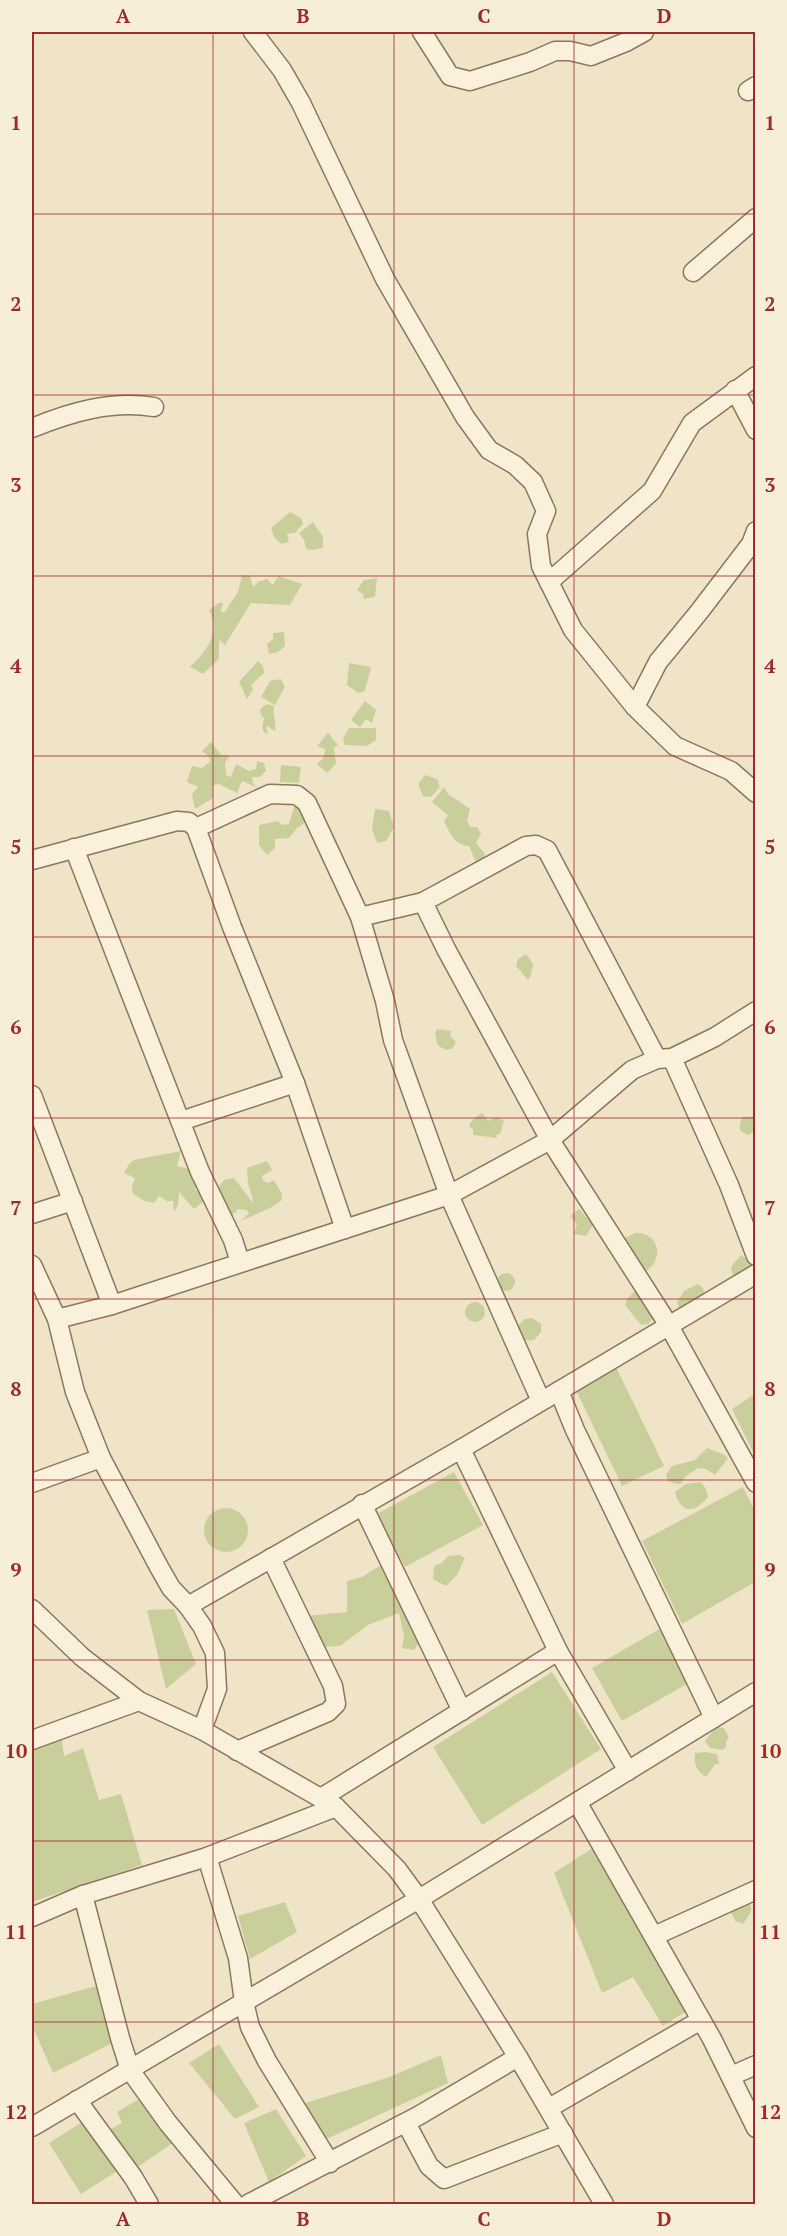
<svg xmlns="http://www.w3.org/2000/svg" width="787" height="2236" viewBox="0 0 787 2236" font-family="'PT Serif',serif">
<rect width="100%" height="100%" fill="#f0e4c8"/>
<g fill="#c9cf9b">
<path d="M290,512l11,6 2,6 -8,9 -8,1 2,8 -8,2 -7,-7 -3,-9z"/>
<path d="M313,522l10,15v11l-11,2 -6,-1 -2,-9 -5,-7z"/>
<path d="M242,575l8,1 3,11 5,-5 9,-3 6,6 5,-9 24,8 -12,21 -39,-2 -26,42 -6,-5v19l-16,15 -13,-7c15,-15 32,-34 19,-57l10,-7h4l-2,8 3,2 14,-21z"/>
<path d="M377,578l-2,19 -11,2 -1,-5 -6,-4 7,-10z"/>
<path d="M284,632l1,14 -7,6 -9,2 -2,-10 6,-5v-6z"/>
<path d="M258,661l5,5 1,7 -13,12 2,5 -6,9 -8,-17z"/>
<path d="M349,663l22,4 -6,24 -7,2 -11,-8z"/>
<path d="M281,679l4,8 -10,18 -14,-8 9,-16z"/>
<path d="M365,701l11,9 -4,13 -6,-4 -6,8 -9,-7z"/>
<path d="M267,704l7,2c-2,9 3,15 1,25l-8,-5 -1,2 2,4 -2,2c-5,-4 -4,-11 -1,-16l-4,-2 -1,-7z"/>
<path d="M349,728h27v12l-9,6 -22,-1 -2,-6z"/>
<path d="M328,733l10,12 -4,3 2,16 -9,9 -10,-9 7,-7 1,-8 -8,-3z"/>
<path d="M211,742l10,13h9l-5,8 1,12 5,2 5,-13 13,7 7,-2 1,-8 7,2 2,8 -6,6h-8l1,6 3,4 -14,-6 -5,12 -18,-9 -6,1v13l-18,11 -3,-15 6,-7 -11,-5 5,-16 10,2 8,-6 -1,-5 -7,-6z"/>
<path d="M281,765l20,2 -2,16 -19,-1z"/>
<path d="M425,775l12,4 3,8 -9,10 -8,-1 -5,-12z"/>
<path d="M444,787l4,7 22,15 -3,11 3,7h7l4,7 -5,9 9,11 -2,7 -7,1 -7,-16c-15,-1 -19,-13 -25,-25l4,-6 -16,-13z"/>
<path d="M300,804l9,16 -12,8 -8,10 -14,1v9l-8,7 -8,-10v-20l19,-4 4,4 7,-1 5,-17z"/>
<path d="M375,809l14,2 5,16 -8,14 -9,2 -5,-14z"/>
<path d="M526,954l7,10 -2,11 -3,5 -12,-14 2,-7z"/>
<path d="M437,1029l14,2 -1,5 6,6 -3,6 -6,2 -9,-4 -3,-12z"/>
<path d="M482,1113l6,8 9,-4 7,4 -4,13 -4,1 1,3 -24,-3v-6l-4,-3c3,-7 7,-9 13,-13z"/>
<path d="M755,1116v16l-8,3 -7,-5v-7l3,-6z"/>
<path d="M181,1151l-4,15 23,6 -5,18 17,5 -18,14 -15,-17 -1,13 -4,7 -1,-11h-6l-8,-5 -5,7 -10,-2 -11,-7 -1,-8 3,-8 -11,-5 5,-9 5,-4z"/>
<path d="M267,1161l5,9 -10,6 1,5 5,2 6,-3 8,14v6l-10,7 -31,14 8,-8 -2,-3 -9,-1 -7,8 -15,-27 8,-10 10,-2 20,26 -6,-21 -1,-15z"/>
<path d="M579,1209l14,16 -7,11 -12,-2 3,-10 -7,-8z"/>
<path d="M635,1233c25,-1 30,28 9,39l-21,-33z"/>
<path d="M741,1255l12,9 1,5 -21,9 -2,-11z"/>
<circle cx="506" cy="1282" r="9"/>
<path d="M698,1284l5,4 3,15 -22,8 -5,-4 -2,-5 7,-11z"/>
<path d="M637,1289l17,27 -5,8 -8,1 -16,-20 2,-6z"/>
<circle cx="475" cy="1312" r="10"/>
<path d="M532,1318l9,6v8l-7,8c-12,2 -14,-3 -18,-13l9,-8z"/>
<path d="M614,1363l50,103 -42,20 -49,-102z"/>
<path d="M755,1394v62l-23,-47z"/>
<path d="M707,1448l16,6 5,4 -13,17 -9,-6 -8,-1 -13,9 -4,7h-5l-8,-3 -2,-6 6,-9 23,-6z"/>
<path d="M454,1472l29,53 -78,42 -28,-53z"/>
<path d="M701,1482l5,7 2,8c-14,17 -27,17 -33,-5l11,-8z"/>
<path d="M743,1487l12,24v71l-73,42 -40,-83z"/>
<circle cx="226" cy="1530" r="22"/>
<path d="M460,1555l5,3 -8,17 -11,11 -13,-7 1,-13 8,-3 6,-7z"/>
<path d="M381,1565l46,66 -13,19 -12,-2 2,-12 -5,-23 -31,12 -28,21 -16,1 -18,-31 41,-4v-31l15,-4z"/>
<path d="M174,1609l22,55 -30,25 -19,-79z"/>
<path d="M663,1627l31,53 -72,41 -30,-53z"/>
<path d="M552,1672l49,77 -119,76 -49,-78z"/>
<path d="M716,1727l8,1 5,10 -3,3v6l-4,3 -12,-2 -5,-7z"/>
<path d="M62,1739l2,17 19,-8 16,52 22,-6 21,71 -110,37v-152z"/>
<path d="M706,1752l11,2 2,10h-4l-9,13c-10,-7 -12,-12 -11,-24z"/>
<path d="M599,1844l91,165 -27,17 -30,-49 -31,16 -48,-120z"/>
<path d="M745,1897c11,12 6,16 -2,27l-8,-3 -5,-11z"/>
<path d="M285,1902l12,30 -47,27 -12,-43z"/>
<path d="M96,1986l20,55 -63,32 -21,-48v-22v1z"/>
<path d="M219,2044l40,63 -24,12 -46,-56z"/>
<path d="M441,2055l7,28 -130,60 -13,-40 82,-25z"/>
<path d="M139,2099l35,43 -42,29 -27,-39 17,-9 -5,-11z"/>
<path d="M276,2109l30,47 -37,26 -25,-59z"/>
<path d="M87,2119l32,51 -38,24 -32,-51z"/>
</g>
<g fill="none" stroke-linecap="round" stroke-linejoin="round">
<g stroke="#8d765c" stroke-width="21">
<g id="minor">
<path d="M253,32l29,38 19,33 84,176 80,138 24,33 26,15 18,17 13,29 -9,23 4,32 32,64 62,77 40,39 56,25 25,22"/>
<path d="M422,32l28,44 20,5 60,-19 25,-11h15l21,5 35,-14 18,-10"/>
<path d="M748,91l8,-5"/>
<path d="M693,272l63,-54"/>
<path d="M735,390l21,40"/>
<path d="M32,428c39,-16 80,-28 122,-21"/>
<path d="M549,582l103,-91 40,-68 64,-47"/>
<path d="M635,707l23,-45 41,-50 52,-68 5,-13"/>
<path d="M196,828l74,-34 27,1 10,8 53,114 25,84 8,39 56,155 92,206"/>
<path d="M74,848l126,324 33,68 7,22"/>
<path d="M32,860l145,-39 12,1 7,6 36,99 63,156 50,146"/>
<path d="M423,902l23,47 104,191 118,184 88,159"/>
<path d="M360,917l63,-15 103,-56 10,-1 11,5 110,209"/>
<path d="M672,1058l57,127 27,71"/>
<path d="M32,1095l80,210"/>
<path d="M181,1121l114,-38"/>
<path d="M32,1214l41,-13"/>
<path d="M32,1265l25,54 18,73 26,66 58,109 12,21 17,18 14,20 13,27 2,36 -15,41"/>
<path d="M57,1319l55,-14 337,-110 101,-55 82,-70 25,-11 15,-1 43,-21 41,-26"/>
<path d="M559,1391l16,39 139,288"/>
<path d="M461,1449l97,202 70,120"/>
<path d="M32,1483l69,-25"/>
<path d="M362,1504l100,207"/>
<path d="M188,1606l273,-157 295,-175"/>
<path d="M32,1609l50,48 57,44 63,29 134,77 61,62 22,30 99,158 86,147"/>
<path d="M32,1740l107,-39"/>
<path d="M237,1751l91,-39 8,-8 -3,-18 -62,-128"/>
<path d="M321,1798l237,-147"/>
<path d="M577,1802l135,237 44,89"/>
<path d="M207,1857l31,101 6,44 6,25 17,34 63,102"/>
<path d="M83,1895l37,143 10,32 38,53 67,81"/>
<path d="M32,1917l51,-22 124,-38 129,-50"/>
<path d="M654,1936l102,-46"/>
<path d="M731,2076l25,-11"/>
<path d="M77,2100l56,77 16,27"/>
<path d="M549,2108l152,-88"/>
<path d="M406,2123l23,43 15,13 119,-46"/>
<path d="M32,2127l387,-228 337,-207"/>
<path d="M248,2204l170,-88 100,-59"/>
</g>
</g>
<use href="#minor" stroke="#faf1dc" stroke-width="18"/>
</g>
<path fill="none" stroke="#9e2a2b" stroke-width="1.5" stroke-opacity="0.55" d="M213,32v2172M394,32v2172M574,32v2172M32,214h724M32,395h724M32,576h724M32,756h724M32,937h724M32,1118h724M32,1299h724M32,1480h724M32,1660h724M32,1841h724M32,2022h724"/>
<rect width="787" height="2236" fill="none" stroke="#f7eed8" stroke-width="66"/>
<rect x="33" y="33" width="721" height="2170" fill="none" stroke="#9e2a2b" stroke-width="2"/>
<g font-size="20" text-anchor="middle" font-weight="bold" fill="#9e2a2b">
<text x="123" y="23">A</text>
<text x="303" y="23">B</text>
<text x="484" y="23">C</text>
<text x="664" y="23">D</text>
<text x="16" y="130">1</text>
<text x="770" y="130">1</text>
<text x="16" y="311">2</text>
<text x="770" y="311">2</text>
<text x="16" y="492">3</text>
<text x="770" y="492">3</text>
<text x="16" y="673">4</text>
<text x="770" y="673">4</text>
<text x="16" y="854">5</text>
<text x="770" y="854">5</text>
<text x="16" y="1034">6</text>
<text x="770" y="1034">6</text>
<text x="16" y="1215">7</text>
<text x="770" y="1215">7</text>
<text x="16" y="1396">8</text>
<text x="770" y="1396">8</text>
<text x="16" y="1577">9</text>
<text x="770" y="1577">9</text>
<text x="16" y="1758">10</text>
<text x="770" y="1758">10</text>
<text x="16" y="1939">11</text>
<text x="770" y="1939">11</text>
<text x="16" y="2119">12</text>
<text x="770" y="2119">12</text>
<text x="123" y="2226">A</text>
<text x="303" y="2226">B</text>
<text x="484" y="2226">C</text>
<text x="664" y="2226">D</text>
</g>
</svg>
